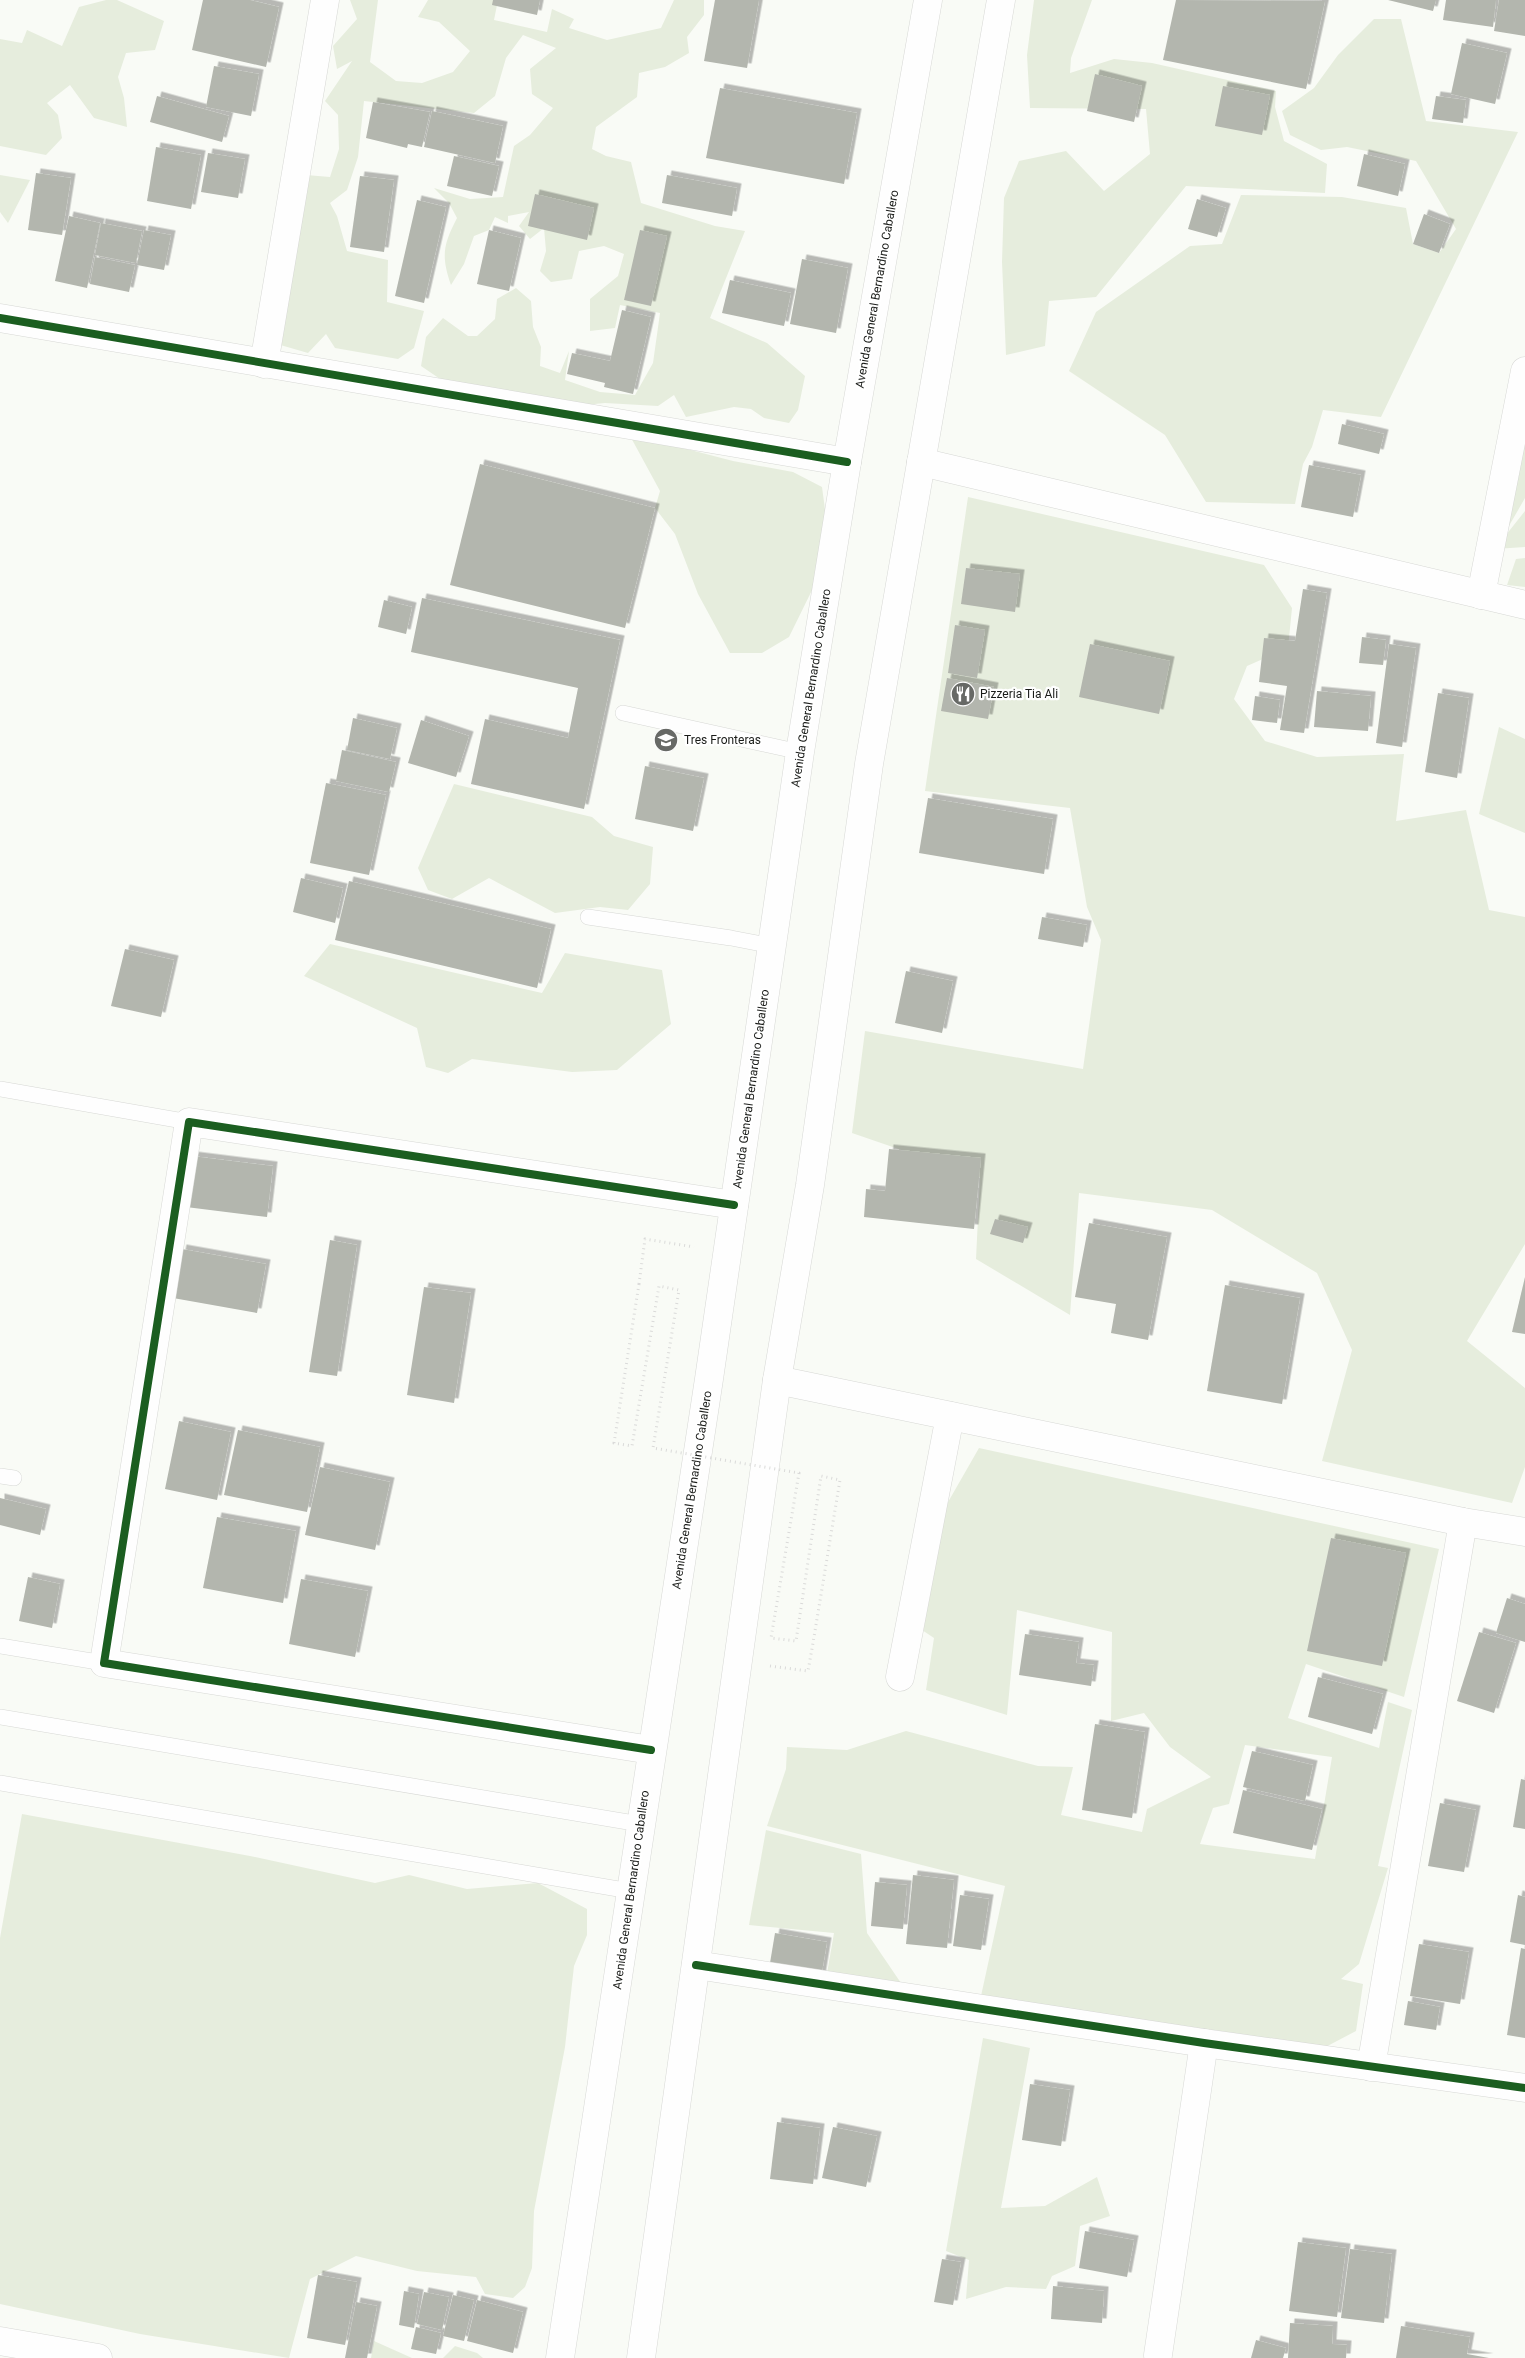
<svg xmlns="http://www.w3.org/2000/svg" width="1525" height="2358" viewBox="0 0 1525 2358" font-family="Roboto,sans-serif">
<defs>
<filter id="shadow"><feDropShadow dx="4.5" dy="-4.5" stdDeviation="0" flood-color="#0004"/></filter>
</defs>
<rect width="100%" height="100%" fill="#f9fbf6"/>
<g fill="#e6eddd" fill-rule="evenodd">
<path d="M106,0h11l47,21 -9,29 -29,3 -8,24 6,21 3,29 -33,-9 -24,-33 -23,18 11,12 4,23 -16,17 -46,-9v-107l22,4 5,-13 35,16 17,-39z"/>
<path d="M350,0h28l-8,62 26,19 26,2 31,-11 17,-21 -31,-29 -21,-5 10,-17h70l-4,20 53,12 5,-23 22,10 -5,9 38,12 54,-12 13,-28h30v15l-17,22 2,16 -24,14 -26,6 -2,24 -41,30 -4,22 14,7 25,6 10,41 74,23 30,5 -35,87 57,25 38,33 -7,34 -9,13 -25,-5 -13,-9 -17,-2 -48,10 -12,-22 -16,11 -53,-3 -32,3 -121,-19 -31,-21 5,-29 17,-19 25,18h9l18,-17 2,-20 19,-11 15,13 2,26 8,20 -1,19 20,7 9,-22 -4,29 35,12 35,3 18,-32 7,-50 -40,-8 -5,23 -25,3v-32l28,-23 6,-22 -20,-8 -25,5 -7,28 -21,3 -11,-11 6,-20 -2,-23 -14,11 -11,-13 10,-14 -21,4v7l-13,-6 -6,13 -15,6 -10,28 -13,21c-10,-29 -8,-40 6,-67l-8,-15 -15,-15 36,11 33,-2 11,-51 16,-11 23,-27 -21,-14 -2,-25 26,-21 -33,-13 -17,23 -11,38 -21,17 -110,-12 -6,56 -11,33 -17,13 7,13 10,35 41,9 -1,42 37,9 -10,37 -16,11 -63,-11 -9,-14 -18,19 -31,-9 17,-170 36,3 9,-28 -1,-34 -13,-14 27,-40 -15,8 -4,-23 24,-27z"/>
<path d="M1034,0h58l-21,58 -1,15 44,-14 38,4 124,28 -1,16 9,34 43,23 -2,29 -139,-7 -90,111 -47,4 -4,45 -39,9 -4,-93 2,-64 15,-37 47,-10 38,40 46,-37 -4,-45 -116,-1 -3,-53z"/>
<path d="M1374,19h27l25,102 92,11 -137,285 -58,-7 -11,37 -9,17 -8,40 -89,-2 -41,-67 -96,-64 27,-59 94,-66 32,-2 19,-49 101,2 64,11 7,36 26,9 17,-24 -40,-68 -69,-14 -26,3 -31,-15 -8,-24 32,-23 24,-33z"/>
<path d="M0,175l30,5 -22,43 -8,-11z"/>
<path d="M1525,426v72l-27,47 27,-34v36l-30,2z"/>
<path d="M629,434l104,27 60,11 29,15 4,30 -9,63 -28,57 -27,16h-32l-32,-59 -23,-60 -20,-26 5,-17z"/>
<path d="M968,497l296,68 28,43 -4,40 -41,18 -13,33 31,42 52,16 87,-3 -8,67 70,-11 23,100 36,7v327l-58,97 58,47v79l-13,36 -190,-42 30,-111 -35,-77 -105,-63 -133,-17 -9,122 -94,-56 4,-82 -128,-44 13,-102 218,38 18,-129 -14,-33 -17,-99 -145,-17z"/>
<path d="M1525,558v29l-18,-2 9,-26z"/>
<path d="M1499,727l26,12v94l-46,-19z"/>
<path d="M454,784l138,33 22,19 39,11 -3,37 -22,26 -28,-3 -45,6 -66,-35 -37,21 -24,-9 -10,-22z"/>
<path d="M330,944l212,49 23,-40 97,17 9,54 -54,46 -45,2 -100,-13 -24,14 -22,-6 -9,-39 -113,-52z"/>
<path d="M979,1448l460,101 -35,148 -98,-33 -18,54 91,30 9,-46 24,8 -34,156 10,2 -29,96 -18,15 22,5 -7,47 -40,21 -62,-16 -273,-40 24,-110 -238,-60 19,-57 1,-22 60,3 59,-19 132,35 35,1 -12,48 81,17 5,-23 64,-32 -41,-30 -26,-34 -33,8 1,-89 -95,-22 -10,105 -81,-25 8,-52 -36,-24 30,-77zM1245,1745l87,12 -17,102 -115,-15 13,-36 16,-4z"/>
<path d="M22,1814l228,42 125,27 34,-8 58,14 71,-6 49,26v26l-13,31 -9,81 -31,164 -2,57 -7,19 -12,11 -28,-4 -9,-17 -59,-6 -61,-15 -46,23 -21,79 -149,-24 -140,-30v-366z"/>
<path d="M766,1830l95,24 6,79 36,53 -78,-1 9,-52 -85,-8z"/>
<path d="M983,2038l47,10 -29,160 44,-2 52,-29 13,39 -30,10 -5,40 -23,10 -6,13 -40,-2 -40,12 3,-39 -23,-9z"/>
<path d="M374,2341l38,17h-41z"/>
<path d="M455,2346l22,7 6,5h-40z"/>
</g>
<g fill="#b3b6ae" filter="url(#shadow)">
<path d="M203,0h47l29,7 -13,60 -74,-17z"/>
<path d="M493,0h47l-3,15 -45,-10z"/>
<path d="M715,0h44l-12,68 -43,-7z"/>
<path d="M1176,0l149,1 -19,88 -143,-29z"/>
<path d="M1388,0h48l-3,11z"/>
<path d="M1446,0h50l-3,27 -50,-7z"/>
<path d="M1499,0h26v36l-31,-5z"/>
<path d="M1462,43l45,10 -12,51 -44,-10z"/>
<path d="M214,66l45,8 -8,42 -45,-9z"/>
<path d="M1095,74l47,12 -8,36 -47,-11z"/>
<path d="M1223,86l47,9 -8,40 -47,-9z"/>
<path d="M720,88l137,25 -13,71 -138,-26z"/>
<path d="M157,96l72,20 -7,26 -72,-20z"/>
<path d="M1436,96l30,4 -3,23 -31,-4z"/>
<path d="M373,102l57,10 -8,35 -14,-3 -1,4 -41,-10z"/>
<path d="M432,111l71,15 -8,37 -71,-16z"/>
<path d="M156,147l45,8 -10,54 -44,-8z"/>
<path d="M208,153l37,6 -7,39 -37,-6z"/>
<path d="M1364,154l41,10 -7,32 -41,-10z"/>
<path d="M454,156l45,10 -7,30 -45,-10z"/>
<path d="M36,173l35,5 -9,57 -34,-5z"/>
<path d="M667,175l70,13 -5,28 -70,-13z"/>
<path d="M360,176l34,4 -10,72 -34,-5z"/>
<path d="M535,194l59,14 -7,32 -59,-14z"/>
<path d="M1197,199l29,9 -9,29 -29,-8z"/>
<path d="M417,200l29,7 -22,96 -29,-7z"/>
<path d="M1424,214l26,10 -11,29 -26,-9z"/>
<path d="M69,216l31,7 -13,65 -32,-7z"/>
<path d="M101,223l41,8 -6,32 -41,-8z"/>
<path d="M144,230l27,5 -7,35 -27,-5z"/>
<path d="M489,230l32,8 -12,53 -32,-7z"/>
<path d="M640,230l27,6 -16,70 -27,-6z"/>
<path d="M95,257l40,8 -6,27 -39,-8z"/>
<path d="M802,259l46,9 -12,65 -46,-9z"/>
<path d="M730,280l61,13 -7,33 -62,-13z"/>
<path d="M622,310l29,7 -18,77 -29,-7 1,-4 -38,-9 5,-21 38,8z"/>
<path d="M1342,424l42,10 -5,20 -41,-10z"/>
<path d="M480,464l175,44 -30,120 -175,-43z"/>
<path d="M1309,465l52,10 -8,42 -52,-10z"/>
<path d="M966,568l54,6 -5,38 -54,-8z"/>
<path d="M1303,589l24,4 -23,140 -24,-3 7,-44 -28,-4 5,-44 31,3z"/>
<path d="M422,598l198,42 -36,169 -113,-25 14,-65 83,19 10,-50 -167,-36z"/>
<path d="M384,600l28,7 -6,27 -28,-7z"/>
<path d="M955,625l30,5 -8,48 -29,-5z"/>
<path d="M1362,637l24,3 -3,25 -24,-2z"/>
<path d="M1090,644l80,17 -11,53 -80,-17z"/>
<path d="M1389,644l27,4 -14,99 -26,-4z"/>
<path d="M947,678l47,9 -6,32 -47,-8z"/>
<path d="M1317,691l54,5 -3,35 -54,-4z"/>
<path d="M1438,693l31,5 -12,80 -32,-6z"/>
<path d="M1255,696l25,4 -3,23 -25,-3z"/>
<path d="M353,718l44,10 -7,31 -43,-9z"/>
<path d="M421,720l48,16 -13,41 -48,-14z"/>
<path d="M342,750l54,12 -7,30 -53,-11z"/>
<path d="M645,766l59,12 -11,53 -58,-12z"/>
<path d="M326,783l60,12 -17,80 -59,-12z"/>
<path d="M928,798l125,21 -9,55 -125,-21z"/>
<path d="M301,878l42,10 -8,35 -42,-11z"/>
<path d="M349,881l202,48 -14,59 -202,-48z"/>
<path d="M1042,917l45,8 -4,22 -45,-8z"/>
<path d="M125,949l49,11 -13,57 -50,-11z"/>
<path d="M906,971l47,10 -11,52 -47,-10z"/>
<path d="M889,1149l92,9 -7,71 -110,-12 2,-28 19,2z"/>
<path d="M192,1156l81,10 -6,51 -81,-10z"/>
<path d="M995,1219l33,8 -5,16 -33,-9z"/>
<path d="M1089,1223l78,14 -19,103 -37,-7 5,-29 -41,-7z"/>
<path d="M330,1240l27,5 -20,131 -28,-4z"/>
<path d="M182,1249l84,15 -9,49 -84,-15z"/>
<path d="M1525,1277v57l-13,-2z"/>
<path d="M1225,1285l75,13 -18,106 -75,-13z"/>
<path d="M424,1287l47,6 -17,110 -47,-8z"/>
<path d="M179,1421l52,11 -14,68 -52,-11z"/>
<path d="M238,1430l82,17 -13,65 -83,-17z"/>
<path d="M320,1467l70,15 -15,68 -70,-15z"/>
<path d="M0,1498l46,11 -6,26 -40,-10z"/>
<path d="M217,1517l79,14 -13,72 -80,-15z"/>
<path d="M1331,1538l75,15 -24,113 -75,-15z"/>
<path d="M28,1577l32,7 -8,44 -33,-7z"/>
<path d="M301,1579l67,12 -13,66 -66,-13z"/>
<path d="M1507,1598l18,6v38l-29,-9z"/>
<path d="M1479,1632l37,11 -22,70 -37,-12z"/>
<path d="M1025,1634l54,8 -3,21 18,2 -3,21 -72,-11z"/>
<path d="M1318,1677l65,17 -11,40 -64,-17z"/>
<path d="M1095,1724l50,8 -13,86 -50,-8z"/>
<path d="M1252,1751l61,14 -8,36 -62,-14z"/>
<path d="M1521,1779l4,1v49l-12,-2z"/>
<path d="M1243,1790l79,19 -10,41 -79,-17z"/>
<path d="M1440,1803l36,7 -12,62 -36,-6z"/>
<path d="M913,1875l41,5 -7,68 -41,-4z"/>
<path d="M875,1882l32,3 -4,44 -32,-3z"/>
<path d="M960,1895l29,4 -8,51 -28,-4z"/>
<path d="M1518,1895l7,2v48l-15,-3z"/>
<path d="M775,1933l52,9 -6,36 -52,-9z"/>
<path d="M1419,1944l50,8 -9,52 -50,-8z"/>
<path d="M1521,1948l4,1v89l-18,-3z"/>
<path d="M1408,2001l32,6 -4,23 -32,-5z"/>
<path d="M1030,2084l40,6 -9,56 -39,-6z"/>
<path d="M777,2122l43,6 -7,56 -43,-5z"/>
<path d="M833,2127l44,9 -11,51 -44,-9z"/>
<path d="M1085,2231l49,9 -7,37 -48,-9z"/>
<path d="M1298,2242l48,6 -9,69 -48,-6z"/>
<path d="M1350,2249l42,5 -8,69 -43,-5z"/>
<path d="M942,2259l19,3 -8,43 -19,-3z"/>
<path d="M318,2275l39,7 -12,63 -38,-7z"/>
<path d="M1053,2286l51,5 -2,32 -51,-4z"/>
<path d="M404,2291l15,3 -5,34 -15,-3z"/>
<path d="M424,2292l25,5 -7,33 -25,-6z"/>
<path d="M453,2295l21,5 -10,41 -21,-5z"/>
<path d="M477,2300l46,12 -10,41 -46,-12z"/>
<path d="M356,2302l21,4 -10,52h-22z"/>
<path d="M1290,2323l43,3 -1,18 15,1 -1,13h-58z"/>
<path d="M1401,2326l69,11 -3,17 22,4h-93z"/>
<path d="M416,2327l25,6 -5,21 -25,-5z"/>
<path d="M1256,2340l30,8 -3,10h-32z"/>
</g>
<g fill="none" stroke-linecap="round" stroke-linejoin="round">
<g stroke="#d7d8d5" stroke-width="16">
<g id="service">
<path d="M623,713l177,39"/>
<path d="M588,917l143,21 41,8"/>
<path d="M0,1089l189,33"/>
<path d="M0,1476l14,2"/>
<path d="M0,1646l104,17"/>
<path d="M0,1717l640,107"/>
<path d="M0,1783l630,108"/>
</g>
</g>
<g stroke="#d7d8d5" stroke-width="29">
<g id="minor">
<path d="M0,318l847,144"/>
<path d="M264,364l61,-364"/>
<path d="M921,462l604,143"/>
<path d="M1481,595l44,-224"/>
<path d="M777,1380l686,142 62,10"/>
<path d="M900,1677l50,-261"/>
<path d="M651,1750l-547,-87 85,-541 545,83"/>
<path d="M696,1965l508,78 321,45"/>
<path d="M1371,2067l92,-545"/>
<path d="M0,2341l98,17"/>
<path d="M1158,2355l46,-312"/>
</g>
</g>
<g stroke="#d7d8d5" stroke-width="29">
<g id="secondary">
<path d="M560,2358l149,-979 91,-627 47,-290 81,-462"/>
<path d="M641,2358l136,-978 33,-195 59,-421 132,-764"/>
</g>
</g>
<g stroke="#dadad9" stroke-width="3" stroke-dasharray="1 4" stroke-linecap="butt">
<path d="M639,1284l6,-45 49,8"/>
<path d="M770,1666l38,5 5,-28"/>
</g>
<use href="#service" stroke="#fefefe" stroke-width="15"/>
<use href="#minor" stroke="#fefefe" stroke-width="28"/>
<use href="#secondary" stroke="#fefefe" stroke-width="28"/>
<path stroke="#dadad9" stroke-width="3" stroke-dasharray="1 4" stroke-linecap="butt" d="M639,1284l-25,159 18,3 27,-160 20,4 -26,158 146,25 -28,165 25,3 25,-165 19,4 -27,163"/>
<g stroke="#fff" stroke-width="11">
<g id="cycleway">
<path d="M0,318l847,144"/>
<path d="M651,1750l-547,-87 85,-541 545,83"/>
<path d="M696,1965l508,78 321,45"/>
</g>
</g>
<use href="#cycleway" stroke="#1b5e20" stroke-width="8"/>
</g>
<defs>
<g id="restaurant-disc" transform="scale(1.25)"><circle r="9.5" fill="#676966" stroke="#fff"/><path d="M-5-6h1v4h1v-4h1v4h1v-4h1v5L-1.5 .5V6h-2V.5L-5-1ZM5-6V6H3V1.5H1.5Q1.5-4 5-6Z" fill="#fff"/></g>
<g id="school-disc" transform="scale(1.25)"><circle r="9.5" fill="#676966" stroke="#fff"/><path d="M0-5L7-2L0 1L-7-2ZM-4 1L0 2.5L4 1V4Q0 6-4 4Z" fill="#fff"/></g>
</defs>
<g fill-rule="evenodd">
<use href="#restaurant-disc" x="963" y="694"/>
<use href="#school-disc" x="666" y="740"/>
</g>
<g text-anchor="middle" stroke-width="4.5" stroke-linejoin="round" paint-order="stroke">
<g font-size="12" fill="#191b18" stroke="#fff">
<text transform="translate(877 289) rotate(-80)" y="4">Avenida General Bernardino Caballero</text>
<text transform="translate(811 688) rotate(-81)" y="4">Avenida General Bernardino Caballero</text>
<text transform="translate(751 1089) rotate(-82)" y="4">Avenida General Bernardino Caballero</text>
<text transform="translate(692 1490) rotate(-81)" y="4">Avenida General Bernardino Caballero</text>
<text transform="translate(631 1890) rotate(-82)" y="4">Avenida General Bernardino Caballero</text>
</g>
<g font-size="12" fill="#191b18" stroke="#fff" text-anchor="start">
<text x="980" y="698">Pizzeria Tia Ali</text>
<text x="684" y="744">Tres Fronteras</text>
</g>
</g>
</svg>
